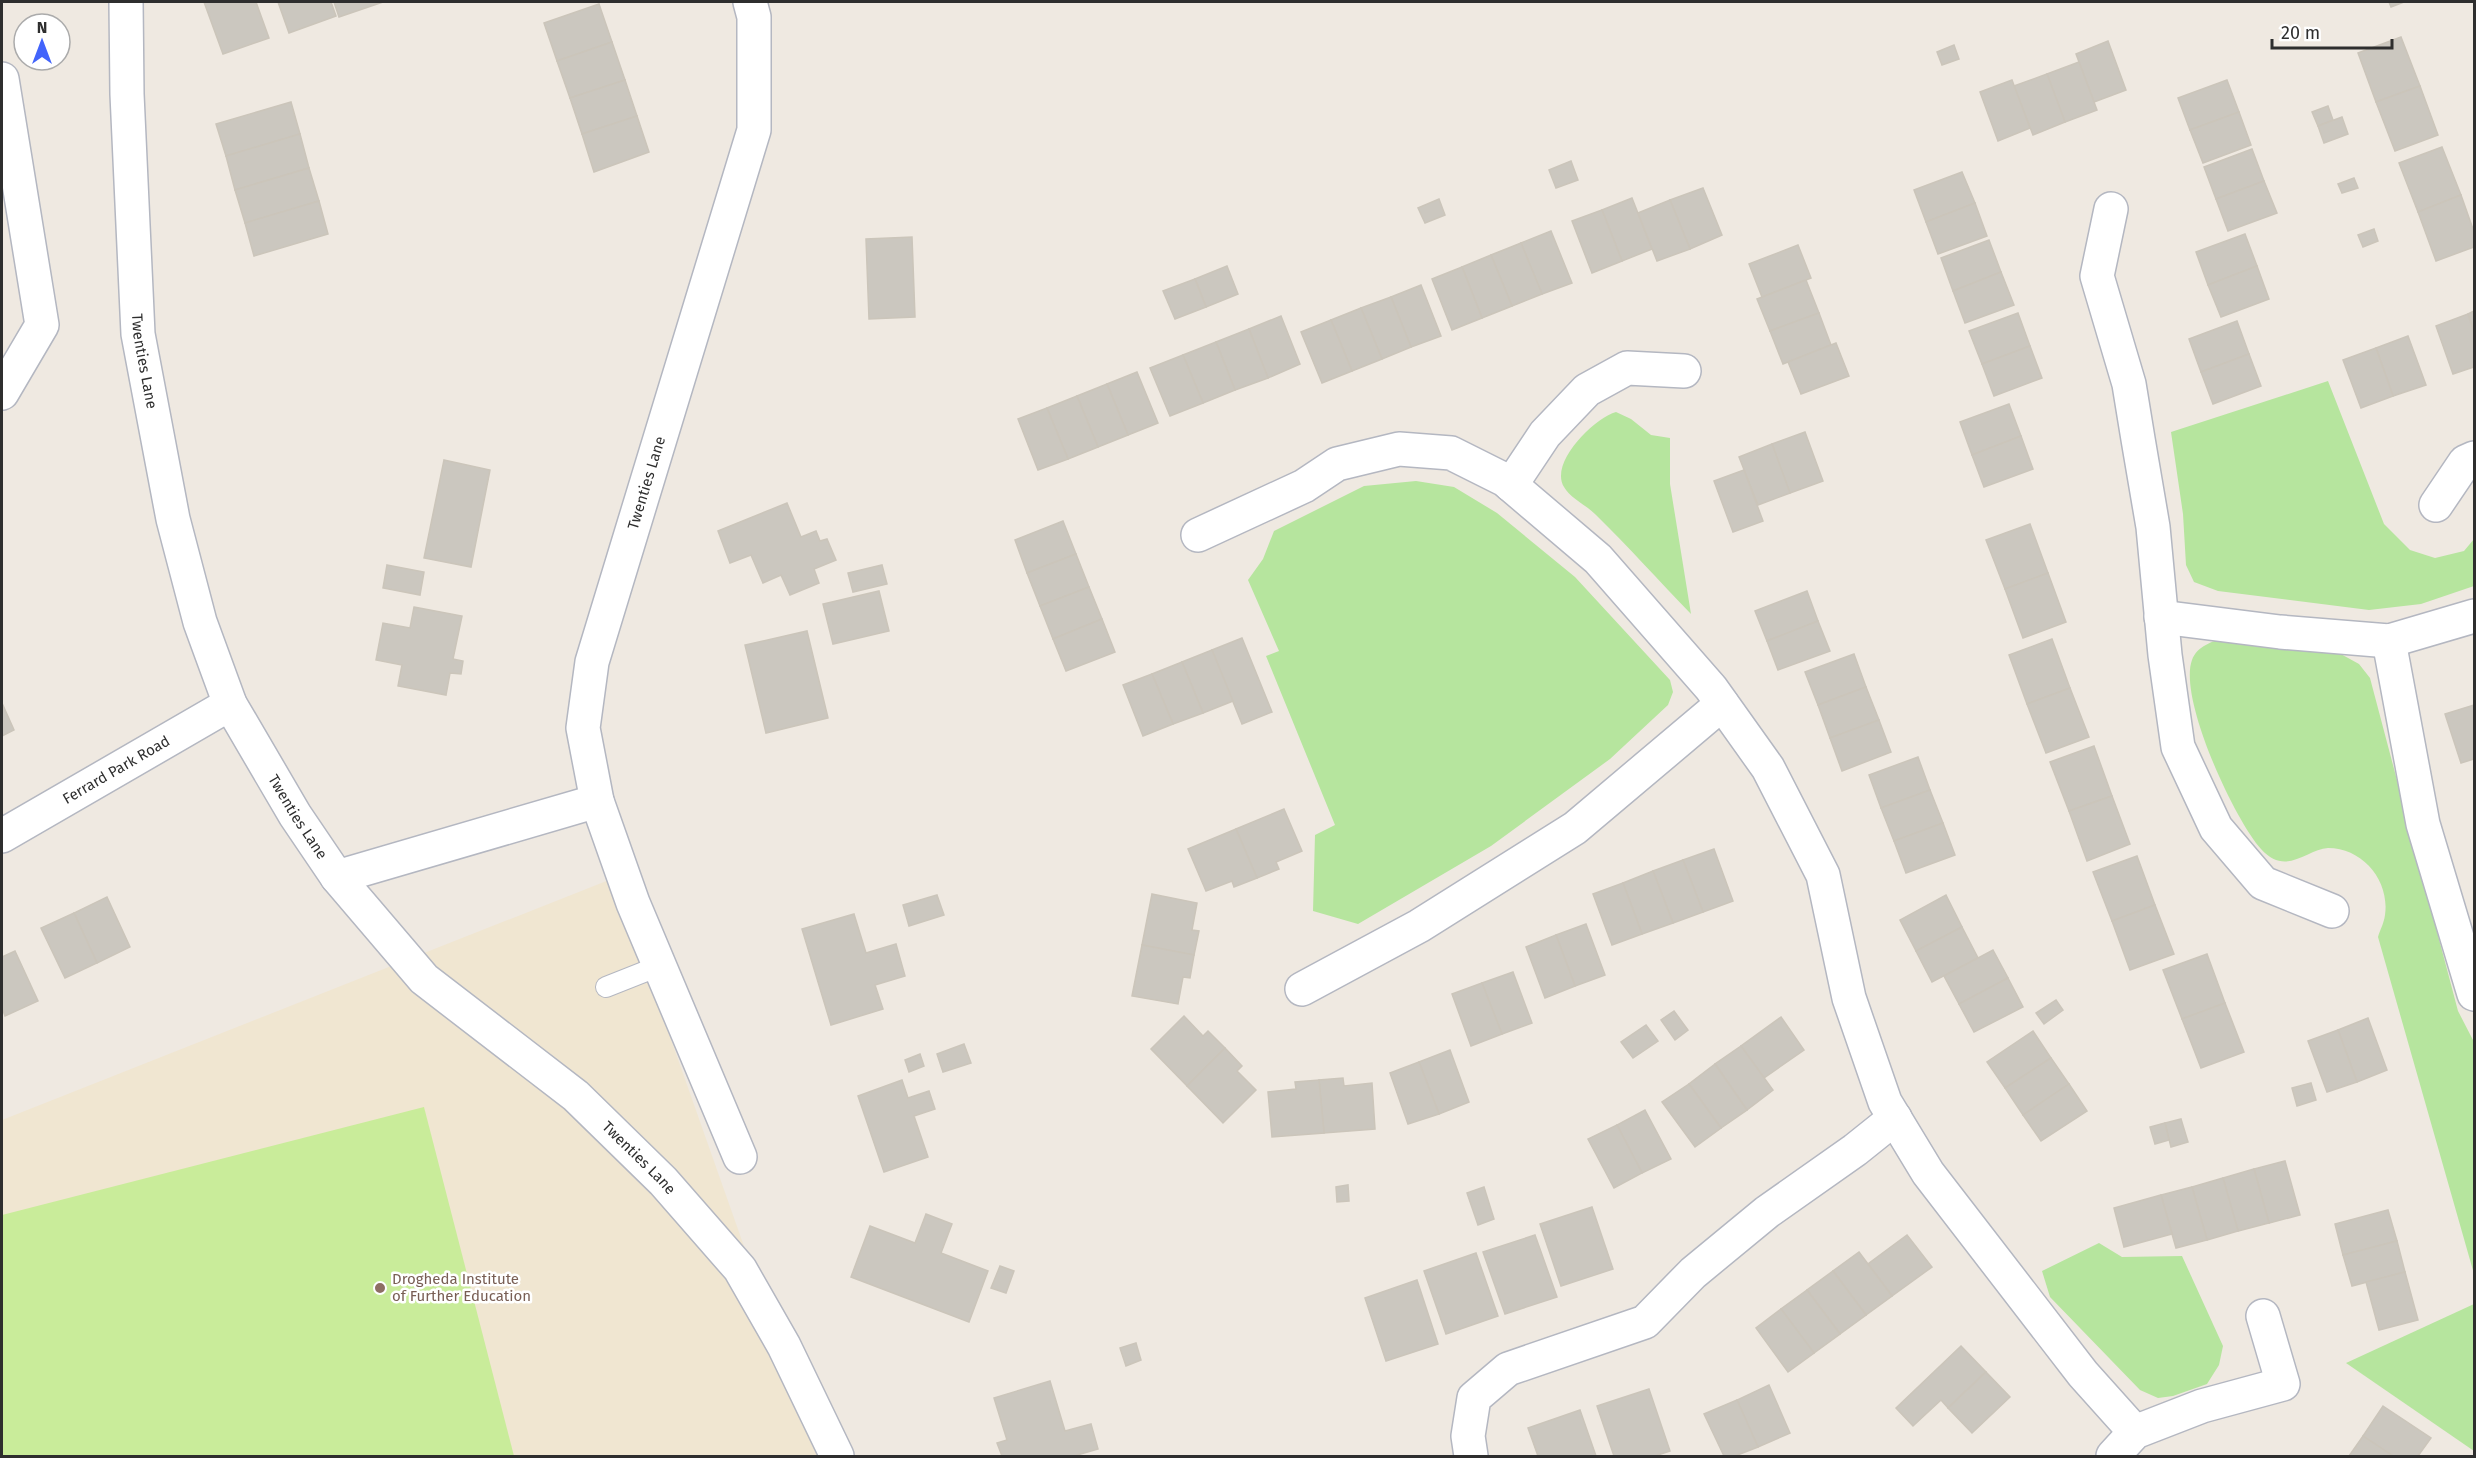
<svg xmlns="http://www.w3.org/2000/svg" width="2476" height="1458" viewBox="0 0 2476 1458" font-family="'Fira Sans',sans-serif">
<rect width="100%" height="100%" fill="#efe9e1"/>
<path fill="#f0e6d1" d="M614,878l204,578h-816v-336z"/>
<g fill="#b6e59e">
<path d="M2328,381l56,143 26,26 25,8 29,-7 10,-12v47l-53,18 -52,6 -151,-19 -24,-9 -8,-17 -3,-51 -12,-82z"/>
<path d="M1616,412l15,7 20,16 19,3v46l21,130c-32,-33 -63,-68 -96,-100 -9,-9 -25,-16 -31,-27 -15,-24 30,-69 52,-75z"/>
<path d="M1416,481l38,6 43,26 78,64 95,103 3,12 -5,13 -58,54 -119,87 -133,78 -45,-13 2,-76 20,-10 -69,-169 13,-5 -31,-71 15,-21 11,-28 90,-45z"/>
<path d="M2225,638l114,15 20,11 11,14 88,333 16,31v232l-96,-337c2,-7 6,-14 7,-22 5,-34 -22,-67 -57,-67 -21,1 -42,29 -67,1 -27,-30 -83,-151 -69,-189 5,-14 21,-19 33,-22z"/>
<path d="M2099,1243l23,14 60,-1 41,90 -4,19 -12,19 -34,12 -15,2 -18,-8 -90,-93 -8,-26z"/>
<path d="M2474,1304v147l-128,-88z"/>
</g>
<path fill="#c9ec9a" d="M424,1107l90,349h-512v-241z"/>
<g fill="#cbc7bf" stroke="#cbc5ba" stroke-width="1.5">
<path d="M204,2h52l13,36 -46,16z"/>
<path d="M278,2h53l5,14 -47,17z"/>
<path d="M334,2h49l-44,15z"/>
<path d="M2389,2h15l-13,5z"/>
<path d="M599,4l13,38 -55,19 -13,-38z"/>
<path d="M2401,37l19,49 -44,16 -18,-49z"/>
<path d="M2108,41l18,49 -32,12 -18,-48z"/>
<path d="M612,42l13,38 -55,18 -13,-37z"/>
<path d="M1954,45l5,14 -17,6 -5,-13z"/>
<path d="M2079,62l18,48 -32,12 -18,-48z"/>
<path d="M2047,74l18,48 -32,13 -19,-49z"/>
<path d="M625,80l12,36 -55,18 -12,-36z"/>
<path d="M2012,80l18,48 -32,13 -18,-49z"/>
<path d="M2227,80l12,32 -49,18 -12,-32z"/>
<path d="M2420,86l18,49 -43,16 -19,-49z"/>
<path d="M291,102l9,32 -74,22 -10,-32z"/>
<path d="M2328,106l5,14 -15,6 -6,-14z"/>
<path d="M2239,112l12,33 -48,18 -13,-33z"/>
<path d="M637,116l12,36 -55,20 -12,-38z"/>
<path d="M2342,117l6,17 -24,9 -6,-17z"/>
<path d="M300,134l9,34 -74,22 -9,-34z"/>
<path d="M2442,147l19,48 -43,17 -19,-49z"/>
<path d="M2252,149l12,32 -48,18 -12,-32z"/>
<path d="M1571,161l7,19 -22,8 -7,-18z"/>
<path d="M309,168l10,33 -74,22 -10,-33z"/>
<path d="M1962,172l13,31 -49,19 -12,-32z"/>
<path d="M2354,178l4,10 -16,5 -4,-9z"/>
<path d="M2264,181l13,32 -49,18 -12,-32z"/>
<path d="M1703,188l19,47 -32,14 -20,-49z"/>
<path d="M2461,195l13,37v15l-38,14 -18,-49z"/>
<path d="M1632,198l20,51 -30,12 -20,-51z"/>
<path d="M1439,199l6,16 -20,8 -7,-15z"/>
<path d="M1670,200l20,49 -33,12 -19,-48z"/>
<path d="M319,201l9,33 -74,22 -9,-33z"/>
<path d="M1975,203l12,33 -49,18 -12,-32z"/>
<path d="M1602,210l20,51 -30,12 -20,-52z"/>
<path d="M2374,229l4,12 -15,6 -5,-12z"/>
<path d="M1551,231l21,52 -30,11 -21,-51z"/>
<path d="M2245,234l12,32 -49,19 -12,-33z"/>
<path d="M912,237l3,80 -46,2 -3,-80z"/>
<path d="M1989,240l12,32 -48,19 -12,-33z"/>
<path d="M1521,243l21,51 -30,12 -21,-51z"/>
<path d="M1798,245l13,33 -49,19 -13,-33z"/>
<path d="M1491,255l21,51 -30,12 -20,-51z"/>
<path d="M1227,266l11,28 -32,13 -11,-28z"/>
<path d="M2257,266l12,33 -48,18 -13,-32z"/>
<path d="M1462,267l20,51 -30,12 -20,-51z"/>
<path d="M2001,272l13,33 -49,18 -12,-32z"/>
<path d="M1195,279l11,28 -31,12 -12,-28z"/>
<path d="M1806,280l13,33 -49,18 -13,-32z"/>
<path d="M1421,285l20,51 -30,11 -20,-50z"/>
<path d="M1391,297l20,50 -29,12 -21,-51z"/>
<path d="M1361,308l21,51 -30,12 -21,-51z"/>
<path d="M2474,311v21l-6,-18z"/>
<path d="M1819,313l12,32 -48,19 -13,-33z"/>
<path d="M2018,313l12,33 -48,18 -13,-33z"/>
<path d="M2468,314l6,18v35l-21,7 -17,-48z"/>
<path d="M1281,316l19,48 -32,14 -19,-49z"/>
<path d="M1331,320l21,51 -30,12 -21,-51z"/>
<path d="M2237,321l12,33 -48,18 -12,-33z"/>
<path d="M1249,329l19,49 -33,12 -19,-48z"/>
<path d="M2408,336l18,49 -33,11 -17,-48z"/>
<path d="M1216,342l19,48 -32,13 -20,-48z"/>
<path d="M1836,343l13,33 -48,18 -13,-32z"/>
<path d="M2030,346l12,32 -48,18 -12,-32z"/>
<path d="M2376,348l17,48 -32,12 -18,-48z"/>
<path d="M2249,354l12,32 -48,18 -12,-32z"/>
<path d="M1183,355l20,48 -33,13 -20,-48z"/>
<path d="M1137,372l21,51 -30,12 -21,-51z"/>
<path d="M1107,384l21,51 -30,12 -21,-51z"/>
<path d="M1077,396l21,51 -30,12 -21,-51z"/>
<path d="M2009,404l12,32 -49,19 -12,-33z"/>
<path d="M1047,408l21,51 -30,11 -20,-51z"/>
<path d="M1805,432l18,49 -33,12 -18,-49z"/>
<path d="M2021,436l12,33 -49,18 -12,-32z"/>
<path d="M1772,444l18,49 -32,12 -19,-48z"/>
<path d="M444,460l46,10 -19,97 -47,-9z"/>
<path d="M1744,470l19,51 -30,11 -19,-51z"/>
<path d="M787,503l14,34 15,-6 4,10 7,-2 9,21 -22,9 5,14 -29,12 -9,-20 -18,8 -12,-28 -21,8 -12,-32z"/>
<path d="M1063,521l13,33 -49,19 -12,-33z"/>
<path d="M2030,524l18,49 -43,16 -19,-49z"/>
<path d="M1076,554l13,33 -49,19 -13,-33z"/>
<path d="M387,565l37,7 -4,23 -37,-7z"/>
<path d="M882,565l5,19 -34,8 -5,-19z"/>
<path d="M2048,573l18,49 -43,16 -18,-49z"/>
<path d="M1089,587l13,32 -49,20 -13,-33z"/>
<path d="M879,591l10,40 -56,13 -10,-40z"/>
<path d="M1807,591l11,30 -51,20 -12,-30z"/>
<path d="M414,607l48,9 -9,43 10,2 -2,13 -11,-1 -4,22 -48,-9 4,-21 -26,-5 7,-37 27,5z"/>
<path d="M1102,619l13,33 -49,19 -13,-32z"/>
<path d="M1818,621l12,30 -52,19 -11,-29z"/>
<path d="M807,631l21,87 -62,15 -21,-88z"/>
<path d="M1242,638l30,74 -30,12 -30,-74z"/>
<path d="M2052,639l18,49 -43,16 -18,-49z"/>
<path d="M1212,650l21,51 -30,12 -21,-51z"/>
<path d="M1854,654l12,33 -48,18 -13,-33z"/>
<path d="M1182,662l21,51 -30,11 -21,-50z"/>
<path d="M1152,674l21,50 -30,12 -20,-51z"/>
<path d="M1866,687l13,33 -49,18 -12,-33z"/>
<path d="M2070,688l19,49 -43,16 -19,-49z"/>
<path d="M2,703l12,27 -12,6z"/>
<path d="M2474,705v54l-13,4 -16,-49z"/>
<path d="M1879,720l12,32 -49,19 -12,-33z"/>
<path d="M2094,746l18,50 -43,15 -19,-49z"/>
<path d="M1918,757l12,33 -49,18 -12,-33z"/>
<path d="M1930,790l13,33 -49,18 -13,-33z"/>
<path d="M2112,796l18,48 -43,17 -18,-50z"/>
<path d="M1284,809l18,42 -26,11 3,7 -22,9 -21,-49z"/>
<path d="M1943,823l12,32 -49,18 -12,-32z"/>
<path d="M1236,829l21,49 -23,9 -2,-6 -26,10 -18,-42z"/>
<path d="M1714,849l19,52 -30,11 -20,-52z"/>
<path d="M2137,856l18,49 -43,16 -19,-49z"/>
<path d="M1683,860l20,52 -30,11 -20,-52z"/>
<path d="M1653,871l20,52 -31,11 -19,-51z"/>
<path d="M1623,883l19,51 -30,11 -19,-51z"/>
<path d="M1152,894l45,9 -5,27 7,1 -5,24 -52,-10z"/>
<path d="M937,895l7,20 -35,11 -6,-21z"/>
<path d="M1946,895l16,32 -46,24 -16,-31z"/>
<path d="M107,897l23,50 -33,16 -23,-50z"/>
<path d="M2155,905l19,49 -44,16 -18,-49z"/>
<path d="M74,913l23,50 -32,15 -24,-50z"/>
<path d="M854,914l12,39 30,-9 9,32 -30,9 8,24 -52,16 -29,-96z"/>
<path d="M1586,924l19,51 -30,11 -19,-51z"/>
<path d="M1962,927l16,31 -46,24 -16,-31z"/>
<path d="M1556,935l19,51 -30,12 -19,-51z"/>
<path d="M1142,945l52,10 -4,23 -7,-1 -5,27 -46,-8z"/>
<path d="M1993,950l15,28 -49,26 -15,-28z"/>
<path d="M15,951l23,50 -33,15 -3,-8v-51z"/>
<path d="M2207,954l18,49 -43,16 -19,-49z"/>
<path d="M1513,972l19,51 -30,11 -20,-51z"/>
<path d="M2008,978l15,29 -49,25 -15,-28z"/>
<path d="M1482,983l20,51 -31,12 -19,-52z"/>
<path d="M2056,1000l7,10 -19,14 -8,-11z"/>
<path d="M2225,1003l19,49 -43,16 -19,-49z"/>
<path d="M1674,1011l14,19 -13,10 -14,-20z"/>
<path d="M1184,1016l19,20 5,-5 17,17 -38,38 -36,-37z"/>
<path d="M1781,1017l23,33 -40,28 -23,-32z"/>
<path d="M2368,1018l19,52 -30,12 -19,-52z"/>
<path d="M1646,1025l12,16 -25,17 -12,-16z"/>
<path d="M2338,1030l19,52 -30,10 -19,-51z"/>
<path d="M2033,1031l18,27 -46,30 -18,-26z"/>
<path d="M964,1044l7,19 -28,9 -6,-18z"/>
<path d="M1741,1046l32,44 -26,20 -32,-46z"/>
<path d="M1225,1048l17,18 -5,5 19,19 -33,33 -36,-37z"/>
<path d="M1450,1050l19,52 -30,12 -20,-52z"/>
<path d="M920,1054l4,12 -15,6 -4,-12z"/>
<path d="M2051,1058l18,26 -46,31 -18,-27z"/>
<path d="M1419,1062l20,52 -31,10 -18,-51z"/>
<path d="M1715,1064l32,46 -26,18 -32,-44z"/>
<path d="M1343,1078l1,8 28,-3 3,46 -51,4 -5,-53z"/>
<path d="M902,1080l6,18 21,-7 6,18 -21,7 14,41 -44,15 -26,-76z"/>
<path d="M1319,1080l5,53 -52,4 -4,-45 28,-3 -1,-7z"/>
<path d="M2311,1083l5,17 -19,6 -5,-18z"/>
<path d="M1689,1084l32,44 -26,19 -33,-45z"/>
<path d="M2069,1084l18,27 -46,30 -18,-26z"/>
<path d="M1645,1110l26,49 -29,14 -25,-48z"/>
<path d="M2181,1119l7,23 -17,5 -6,-24z"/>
<path d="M2165,1123l4,17 -14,4 -5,-17z"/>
<path d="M1617,1125l25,48 -28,15 -26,-49z"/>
<path d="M2285,1161l15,54 -31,8 -15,-54z"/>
<path d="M2254,1169l15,54 -31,8 -15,-53z"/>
<path d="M2223,1178l15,53 -31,9 -15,-53z"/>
<path d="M1348,1185l1,16 -12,1 -1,-15z"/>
<path d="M1484,1187l10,32 -16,6 -11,-32z"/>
<path d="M2192,1187l15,53 -31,8 -15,-53z"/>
<path d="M2161,1195l11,39 -48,13 -10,-39z"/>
<path d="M1592,1207l21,62 -52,17 -21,-62z"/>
<path d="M2388,1210l9,31 -54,14 -8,-31z"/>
<path d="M926,1214l26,10 -11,29 47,18 -19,51 -118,-45 19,-51 45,17z"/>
<path d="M1535,1235l22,62 -52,17 -22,-62z"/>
<path d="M1907,1235l25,32 -40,29 -24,-32z"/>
<path d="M2397,1241l8,31 -53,14 -9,-31z"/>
<path d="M1859,1252l33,44 -26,19 -33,-44z"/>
<path d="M1476,1253l22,63 -52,18 -22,-63z"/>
<path d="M1000,1266l14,5 -8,22 -15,-5z"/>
<path d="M1833,1271l33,44 -26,19 -33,-44z"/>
<path d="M2405,1272l13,48 -39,10 -13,-48z"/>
<path d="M1417,1280l21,64 -52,17 -21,-63z"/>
<path d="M1807,1290l33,44 -26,19 -33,-44z"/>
<path d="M1781,1309l33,44 -26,19 -32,-44z"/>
<path d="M1136,1343l5,17 -15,6 -6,-18z"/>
<path d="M1961,1346l25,26 -38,36 -7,-8 -28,26 -17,-18z"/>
<path d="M1986,1372l24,25 -38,36 -24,-25z"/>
<path d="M1050,1381l15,50 26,-7 7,25 -24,7h-72l-5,-13 10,-3 -13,-42z"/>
<path d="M1769,1385l21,48 -32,14 -21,-47z"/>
<path d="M1649,1389l21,62 -15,5h-41l-17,-50z"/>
<path d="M1737,1400l21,47 -23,9h-11l-20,-42z"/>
<path d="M2383,1406l48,32 -13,18h-25l-30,-20z"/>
<path d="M1580,1410l16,46h-58l-10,-28z"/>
<path d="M2363,1436l30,20h-44z"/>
</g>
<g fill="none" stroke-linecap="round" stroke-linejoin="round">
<g stroke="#b4b7c1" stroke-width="22">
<path id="lane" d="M606,987l53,-21"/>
</g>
<g stroke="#b4b7c1" stroke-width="36">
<g id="street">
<path d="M2,79l40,246 -40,68"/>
<path d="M2111,209l-14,67 32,108 9,55 15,88 12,128 13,92 38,81 47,55 69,28"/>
<path d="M1511,485l34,-51 42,-44 40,-22 57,3"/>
<path d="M2436,505l29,-43 9,-4"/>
<path d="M1198,535l106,-49 33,-22 62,-15 52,4 54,27 93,79 113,129 57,80 55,107 26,123 36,104 43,71 155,201 52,58"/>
<path d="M2161,617l119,15 109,9 85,-25"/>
<path d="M2389,641l34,183 51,170"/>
<path id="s1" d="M2,836l228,-132"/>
<path d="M337,877l260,-76"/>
<path d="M1302,989l117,-63 156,-98 147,-124"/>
<path id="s2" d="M740,1157l-107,-254 -36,-102 -14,-73 9,-66 162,-532v-113l-4,-15"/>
<path d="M1471,1456l-3,-20 6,-38 34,-29 137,-47 48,-49 74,-61 88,-62 40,-32"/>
<path d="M2113,1456l22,-24 67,-26 81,-22 -20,-68"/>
</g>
</g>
<g stroke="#b4b7c1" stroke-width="36">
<g id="secondary">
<path id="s3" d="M126,2l1,92 11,240 35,185 27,103 30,82 65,111 42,62 87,102 152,117 87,85 77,88 44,77 53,110"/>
</g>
</g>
<use href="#lane" stroke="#fff" stroke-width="20"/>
<use href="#street" stroke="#fff" stroke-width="33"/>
<use href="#secondary" stroke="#fff" stroke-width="33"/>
</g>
<circle fill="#8d6e63" stroke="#fff" stroke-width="2" cx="380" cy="1288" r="6"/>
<g text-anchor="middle" stroke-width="5" stroke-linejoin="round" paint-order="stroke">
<g font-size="15" fill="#2e2e2e" stroke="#fff">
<text dy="5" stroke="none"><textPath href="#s3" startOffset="360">Twenties Lane</textPath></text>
<text dy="5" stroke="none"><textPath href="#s2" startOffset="712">Twenties Lane</textPath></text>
<text dy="5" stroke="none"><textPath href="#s1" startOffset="132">Ferrard Park Road</textPath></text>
<text dy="5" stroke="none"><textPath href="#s3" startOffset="846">Twenties Lane</textPath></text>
<text dy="5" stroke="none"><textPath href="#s3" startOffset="1332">Twenties Lane</textPath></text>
</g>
<g font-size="15" fill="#785e54" stroke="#fff" text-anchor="start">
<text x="392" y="1284">Drogheda Institute<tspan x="392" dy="17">of Further Education</tspan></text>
</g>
</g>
<rect width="2476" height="1458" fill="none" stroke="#2e2e2e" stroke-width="6"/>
<g transform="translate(42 42)"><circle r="28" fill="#ffffff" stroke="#ababab" stroke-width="1.5"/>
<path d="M0-4.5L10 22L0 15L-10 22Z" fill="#4264fb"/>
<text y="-9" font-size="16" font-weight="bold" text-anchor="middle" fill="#2e2e2e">N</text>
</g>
<path d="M2272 39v9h120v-9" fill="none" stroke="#2e2e2e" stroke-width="3"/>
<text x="2281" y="39" font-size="18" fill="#2e2e2e" stroke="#ffffff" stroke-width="4.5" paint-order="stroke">20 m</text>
</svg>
